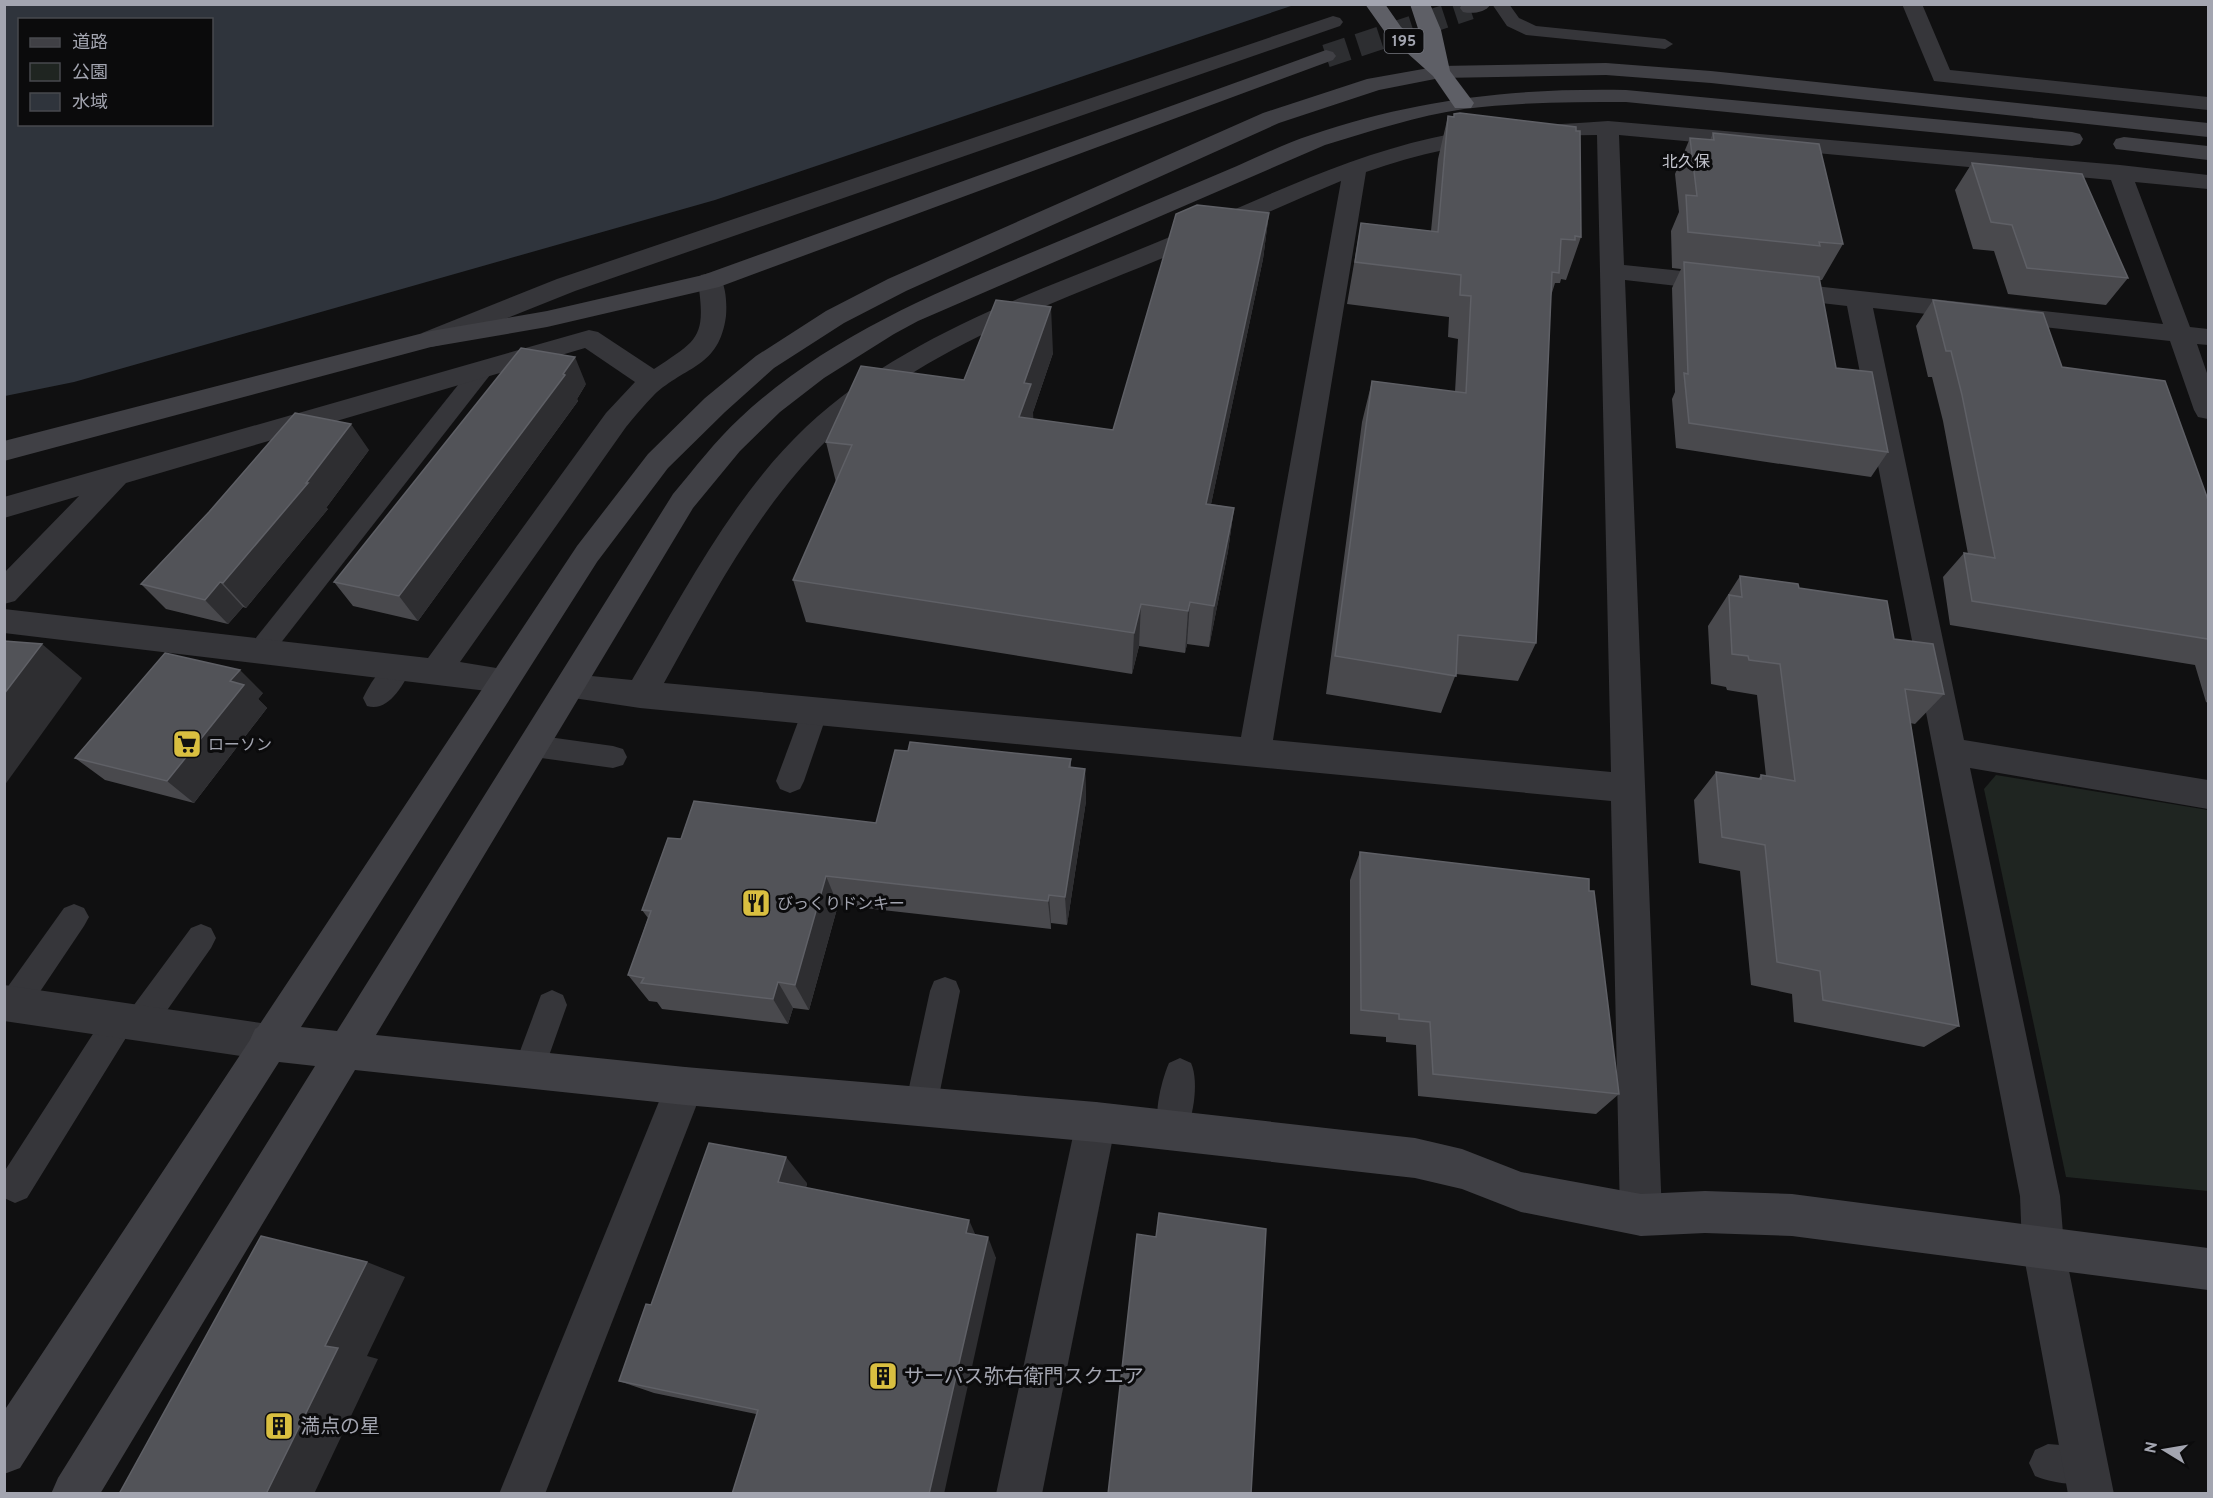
<svg xmlns="http://www.w3.org/2000/svg" width="2213" height="1498" viewBox="0 0 2213 1498" font-family="Overpass,'Noto Sans JP',sans-serif">
<rect width="100%" height="100%" fill="#101011"/>
<path fill="#1f2521" d="M1996,775l212,35v381l-142,-14 -82,-388z"/>
<path fill="#2f343c" fill-rule="evenodd" d="M5,4h1289v1l-579,195 -641,182 -69,14zM20,20h192v104h-192z"/>
<g fill="none" stroke-linecap="round" stroke-linejoin="round">
<path stroke="#2d2e31" stroke-width="23" stroke-dasharray="23 11" stroke-linecap="butt" d="M1326,56l144,-48"/>
<g fill="#36363a" fill-rule="evenodd">
<path d="M1492,4h17l10,14 17,8 129,13 8,5 -8,5 -139,-14 -19,-9z"/>
<path d="M482,363l8,2 3,5 -3,5 -221,283 -9,3 -9,-3 -4,-7 4,-7 223,-279z"/>
<path d="M399,658l9,3 4,7c-9,17 -24,45 -45,38l-4,-8c7,-15 20,-35 36,-40z"/>
<path d="M815,700l9,3 4,8 -24,70 -4,8 -10,4 -10,-4 -4,-8 26,-70 4,-8z"/>
<path d="M534,735l79,11 10,3 4,8 -4,8 -10,3 -79,-11 -10,-3 -3,-8 3,-8z"/>
<path d="M74,904l10,4 5,9 -5,9 -59,88 -11,5 -10,-4v-23l60,-84z"/>
<path d="M201,924l10,4 5,10 -5,10 -60,85 -11,5 -11,-5 -102,165 -12,5 -11,-5v-26l105,-163 11,-5 11,5 60,-81z"/>
<path d="M945,977l11,4 4,10 -23,115 -5,11 -11,5 -11,-5 -5,-11 25,-115 4,-10z"/>
<path d="M552,990l11,5 4,10 -27,76 -11,4 -11,-4 -5,-11 28,-75z"/>
<path d="M1180,1058l11,5c9,21 1,58 -8,78l-11,5 -11,-5c-9,-21 -1,-57 8,-78z"/>
<path d="M2048,1444l38,3 13,6 6,13 -6,13c-20,8 -44,5 -64,-3l-6,-13 6,-13z"/>
</g>
<g fill="#36363a" fill-rule="evenodd">
<path d="M1902,4h20l28,66 258,27v13l-274,-29z"/>
<path d="M1333,16l7,2 3,4 -3,4 -765,265 -135,54 -9,2 -9,-2 -4,-6 4,-6 135,-54z"/>
<path d="M1608,121l512,44 88,10v14l-73,-7 55,145 18,2v16l-11,-1 11,32v43l-10,-2 -4,-7 -24,-69 -297,-33 91,432 244,40v29l-238,-41 90,428 4,50 50,248h-46l-46,-248 -2,-50 -173,-890 -69,-8 -9,-2 -3,-6 3,-6 9,-2 385,42 -52,-144 -492,-45 5,130 97,10 9,2 3,6 -3,6 -9,2 -96,-11 37,935 -6,15 -15,6 -15,-6 -6,-15 -9,-414 -971,-93 -80,-12 -5,-9 5,-9 11,-4 61,6c52,-87 100,-183 174,-253 103,-97 244,-139 371,-193 84,-35 166,-76 255,-96 59,-13 116,-12 176,-17zM1597,135l14,637 -338,-32 93,-568c74,-27 152,-37 231,-37zM1341,181l-100,556 -577,-54c47,-84 92,-172 161,-241 90,-91 217,-134 333,-182 61,-25 122,-54 183,-79z"/>
<path d="M710,273l9,2c7,11 8,28 7,41 -7,52 -40,49 -72,79 -10,10 -19,21 -28,32l-166,235 55,9 5,9 -5,9 -11,4 -500,-60v-24l424,49 178,-245 29,-31 -50,-34 -459,135 -111,118 -11,3v-31l75,-77 -75,22v-21l585,-167 9,2 56,37c45,-30 52,-31 44,-88l3,-6z"/>
<path d="M4,985l264,39 13,5 6,13 -6,13 -13,5 -264,-39z"/>
<path d="M685,1067l14,5 5,14 -159,408h-46l172,-422z"/>
<path d="M1096,1102l14,6 6,14 -74,372h-46l80,-372 6,-14z"/>
</g>
<g fill="#404045" fill-rule="evenodd">
<path d="M1462,4h29c-6,9 -19,10 -28,8l-3,-4z"/>
<path d="M1326,50l7,2 3,4 -3,4 -614,227 -172,40 -116,20 -427,114v-20l427,-110 116,-20 156,-36z"/>
<path d="M1606,63l105,8 497,52v14l-497,-54 -105,-8 -166,3 -61,12 -100,33 -373,168 -62,32 -70,45 -49,44 -57,56 -71,94 -296,465 36,4 336,-537c22,-26 42,-53 67,-76 100,-94 231,-139 355,-192 47,-20 95,-40 142,-60 25,-11 49,-23 74,-31 106,-36 203,-47 315,-45l446,42 8,2 3,5 -3,5 -8,2 -446,-44c-54,0 -108,0 -162,7 -47,7 -93,22 -139,36l-407,176 -24,13 -70,44 -44,34 -40,39 -47,57 -317,527 309,32 411,35 319,36 47,11 59,23 120,22 64,-3 87,3 416,54v42l-416,-54 -87,-3 -64,3 -120,-24 -59,-23 -47,-11 -319,-36 -411,-37 -330,-35 -255,424h-49l7,-16 257,-412 -36,-4 -259,406 -16,6v-63l246,-371 5,-11 3,-2 319,-481 71,-92 57,-56 51,-42 70,-45 62,-32 375,-166 104,-34 73,-13z"/>
<path d="M2124,137l84,9v14l-92,-11 -3,-5 3,-5z"/>
</g>
<path fill="#5e5f66" fill-rule="evenodd" d="M1365,4h20l16,23 23,20 -14,-43h20l11,26 9,41 24,32 -3,5h-16l-22,-32 -46,-41z"/>
</g>
<g fill="#49494d">
<path d="M1448,116l133,121 -15,43 -5,-1 -1,4h-5l-4,13 -15,347 -18,38 -62,-7 -15,39 -115,-19 36,-272 10,-41 83,11 3,-53 -10,-2 1,-20 -102,-13 14,-81 70,8 7,-72z"/>
<path d="M1713,133l130,111 -21,36h-3l17,88 52,84 -17,25 -111,-16 -84,-13 -4,-49 3,-7 -3,-104 9,-19 -9,-1 -1,-37 8,-19 -4,-38 15,-36 20,2z"/>
<path d="M1972,163l156,115 -22,27 -98,-11 -14,-43 -21,-2 -18,-59z"/>
<path d="M1269,213l-6,46 -52,245 23,4 -6,43 -19,96 -22,-3 -2,9 -46,-7 -7,28 -326,-52 -13,-42 43,-98 -10,-40 138,-62 89,-27 -20,59v7l80,11z"/>
<path d="M1933,300l129,67 146,133v203l-2,-1 -11,-37 -245,-40 -7,-48 21,-24 4,1 -25,-133 -11,-44h-4l-12,-51z"/>
<path d="M586,384l-9,15 1,2 -160,220 -65,-15 -19,-24z"/>
<path d="M369,450l-43,58 2,1 -82,99 -3,-1 -15,17 -62,-15 -25,-25z"/>
<path d="M1740,576l59,12 95,51 50,55 -29,30 -5,-1 49,303 -35,21 -130,-25 -2,-28 -41,-9 -11,-114 -41,-8 -5,-63 22,-28 42,7 3,-4 5,1 -9,-81 -30,-5 -1,-3 -15,-3 -3,-58z"/>
<path d="M263,693l-5,6 9,9 -73,95 -89,-23 -30,-22z"/>
<path d="M908,751l163,8v8l14,2 1,32 -19,124 -16,-2v6l-213,-24 -29,105 -16,-2 -5,16 -126,-15 -5,-7 -8,-1 -21,-26 20,-57 -6,-8 39,-71 195,-16z"/>
<path d="M1360,852l229,39 30,203 -23,20 -178,-18 -2,-51 -30,-3v-5l-36,-3v-154z"/>
<path d="M807,1183l-1,5 169,46 21,24 -240,156 -102,-21 -35,-12 32,-76z"/>
</g>
<g fill="#2e2e31">
<path d="M1269,213l-6,46 -61,288 4,-43z"/>
<path d="M1051,307l2,46 -20,59 1,17 -15,-12 5,-34z"/>
<path d="M575,357l11,27 -9,15 1,2 -160,220 -19,-25z"/>
<path d="M351,424l18,26 -43,58 2,1 -82,99 -23,-25z"/>
<path d="M1234,508l-6,43 -19,96 5,-41z"/>
<path d="M220,582l23,25 -15,17 -23,-24z"/>
<path d="M1190,602l-3,42 -2,9 3,-42z"/>
<path d="M1141,604l-2,42 -7,28 2,-41z"/>
<path d="M42,644l40,34 -78,108v-92z"/>
<path d="M240,670l23,23 -5,6 9,9 -73,95 -27,-22 63,-100z"/>
<path d="M1085,769l1,32 -19,124 -2,-28z"/>
<path d="M826,876l12,29 -29,105 -14,-25z"/>
<path d="M1049,895l2,28v6l-3,-28z"/>
<path d="M778,982l15,26 -5,16 -15,-25z"/>
<path d="M786,1157l21,26 -7,24 -22,-25z"/>
<path d="M969,1220l10,23 -13,-10z"/>
<path d="M988,1237l8,21 -52,236h-15z"/>
<path d="M367,1262l38,15 -38,79 11,3 -64,135h-48l59,-148z"/>
</g>
<g fill="#525358" stroke="#5f6066" stroke-width="1.5">
<path d="M1460,113l116,14v4h4l1,106 -6,-1v4l-14,-1 -2,34 -7,-1 -16,371 -78,-8 -2,41 -121,-20 37,-275 94,12 5,-97 -11,-1 1,-20 -106,-13 6,-39 77,9 10,-116 6,1v-3z"/>
<path d="M1713,133l106,11 24,100 -24,-2 1,4 -132,-14 -2,-37 11,1 -7,-58 24,2z"/>
<path d="M1972,163l110,11 46,104 -101,-10 -15,-43 -21,-3z"/>
<path d="M1197,205l72,8 -63,291 28,4 -20,98 -24,-4 -2,9 -47,-7 -7,29 -341,-53 59,-135 -26,-3 35,-76 103,14 32,-80 55,7 -27,76 7,1 -12,33 94,13 63,-216z"/>
<path d="M1684,262l135,15 17,91 36,4 16,80 -113,-16 -86,-13 -5,-50 4,1z"/>
<path d="M1933,300l110,13 19,54 103,14 43,119v139l-236,-38 -8,-48 31,5 -33,-163 -11,-44h-5z"/>
<path d="M521,348l54,9 -12,17 2,1 -166,221 -65,-14z"/>
<path d="M295,413l56,11 -45,59h2l-85,100 -3,-1 -15,18 -64,-16 68,-72z"/>
<path d="M1740,576l58,8 1,4 88,13 7,38 39,5 11,50 -39,-5 54,337 -136,-26 -3,-29 -43,-9 -12,-117 -43,-8 -6,-65 45,7v-4l34,6 -15,-117 -31,-4 -1,-4 -16,-2 -3,-59 13,2z"/>
<path d="M4,641l38,3 -38,50z"/>
<path d="M165,653l75,17 -10,11 14,4 -77,96 -92,-23z"/>
<path d="M910,742l161,17 -2,8 16,2 -20,128 -16,-2 -1,6 -222,-25 -31,109 -17,-3 -5,17 -132,-16 3,-5 -16,-3 23,-64 -9,-1 26,-72 13,1 13,-38 182,22 19,-73 13,1z"/>
<path d="M1360,852l229,27v12h5l25,203 -186,-20 -3,-52 -31,-3v-5l-38,-4z"/>
<path d="M709,1143l77,14 -8,25 191,38 -3,13 22,4 -59,257h-197l26,-84 -139,-29 27,-77 5,1z"/>
<path d="M1159,1213l107,16 -15,265h-143l29,-260 19,3z"/>
<path d="M261,1236l106,26 -42,84 13,2 -72,146h-147z"/>
</g>
<defs>
<g id="supermarket-square" transform="scale(1.5)"><rect x="-9" y="-9" width="18" height="18" rx="4" fill="#d9bf40" stroke="#0b0b0c"/><path d="M-6-5.5h2.5l.6 2H6L4.5 2H-2.5L-4.4-4H-6ZM-1.5 3.2a1.3 1.3 0 1 0 .1 0ZM3 3.2a1.3 1.3 0 1 0 .1 0Z" fill="#111"/></g>
<g id="restaurant-square" transform="scale(1.5)"><rect x="-9" y="-9" width="18" height="18" rx="4" fill="#d9bf40" stroke="#0b0b0c"/><path d="M-5-6h1v4h1v-4h1v4h1v-4h1v5L-1.5 .5V6h-2V.5L-5-1ZM5-6V6H3V1.5H1.5Q1.5-4 5-6Z" fill="#111"/></g>
<g id="building-square" transform="scale(1.5)"><rect x="-9" y="-9" width="18" height="18" rx="4" fill="#d9bf40" stroke="#0b0b0c"/><path d="M-4-6H4V6H1V3H-1V6H-4ZM-2.5-4.3h1.7v1.8h-1.7ZM.8-4.3h1.7v1.8H.8ZM-2.5-1h1.7V.8h-1.7ZM.8-1h1.7V.8H.8Z" fill="#111"/></g>
</defs>
<g fill-rule="evenodd">
<use href="#supermarket-square" x="187" y="744"/>
<use href="#restaurant-square" x="756" y="903"/>
<use href="#building-square" x="883" y="1376"/>
<use href="#building-square" x="279" y="1426"/>
</g>
<g text-anchor="middle" stroke-width="6" stroke-linejoin="round" paint-order="stroke">
<rect fill="#0b0b0c" stroke="#75777f" stroke-width="1.5" x="1384.5" y="29" width="39" height="24" rx="4.5"/>
<g font-size="15" font-weight="bold" fill="#a3a5b0">
<text x="1404" y="46">195</text>
</g>
<g font-size="16" fill="#c3c4cd" stroke="#0b0b0c">
<text x="1686" y="167">北久保</text>
</g>
<g font-size="16" fill="#a3a5b0" stroke="#0b0b0c" text-anchor="start">
<text x="208" y="750">ローソン</text>
<text x="777" y="909">びっくりドンキー</text>
</g>
<g font-size="20" fill="#a3a5b0" stroke="#0b0b0c" text-anchor="start">
<text x="904" y="1383">サーパス弥右衛門スクエア</text>
<text x="300" y="1433">満点の星</text>
</g>
</g>
<rect width="2213" height="1498" fill="none" stroke="#a3a5b0" stroke-width="12"/>
<rect x="18" y="18" width="195" height="108" fill="#0b0b0c" stroke="#48494e" stroke-width="1.5"/>
<rect x="30" y="38" width="30" height="9" fill="#404045" stroke="#48494e" stroke-width="1.5"/>
<text x="72" y="48" font-size="18" fill="#a3a5b0">道路</text>
<rect x="30" y="63" width="30" height="18" fill="#1f2521" stroke="#48494e" stroke-width="1.5"/>
<text x="72" y="78" font-size="18" fill="#a3a5b0">公園</text>
<rect x="30" y="93" width="30" height="18" fill="#2f343c" stroke="#48494e" stroke-width="1.5"/>
<text x="72" y="108" font-size="18" fill="#a3a5b0">水域</text>
<g transform="translate(2165 1450) rotate(281)" stroke="#0b0b0c" stroke-width="4.5" paint-order="stroke">
<path d="M0-4.5L10 22L0 15L-10 22Z" fill="#a3a5b0"/>
<text y="-9" font-size="16" font-weight="bold" text-anchor="middle" fill="#a3a5b0">N</text>
</g>
</svg>
